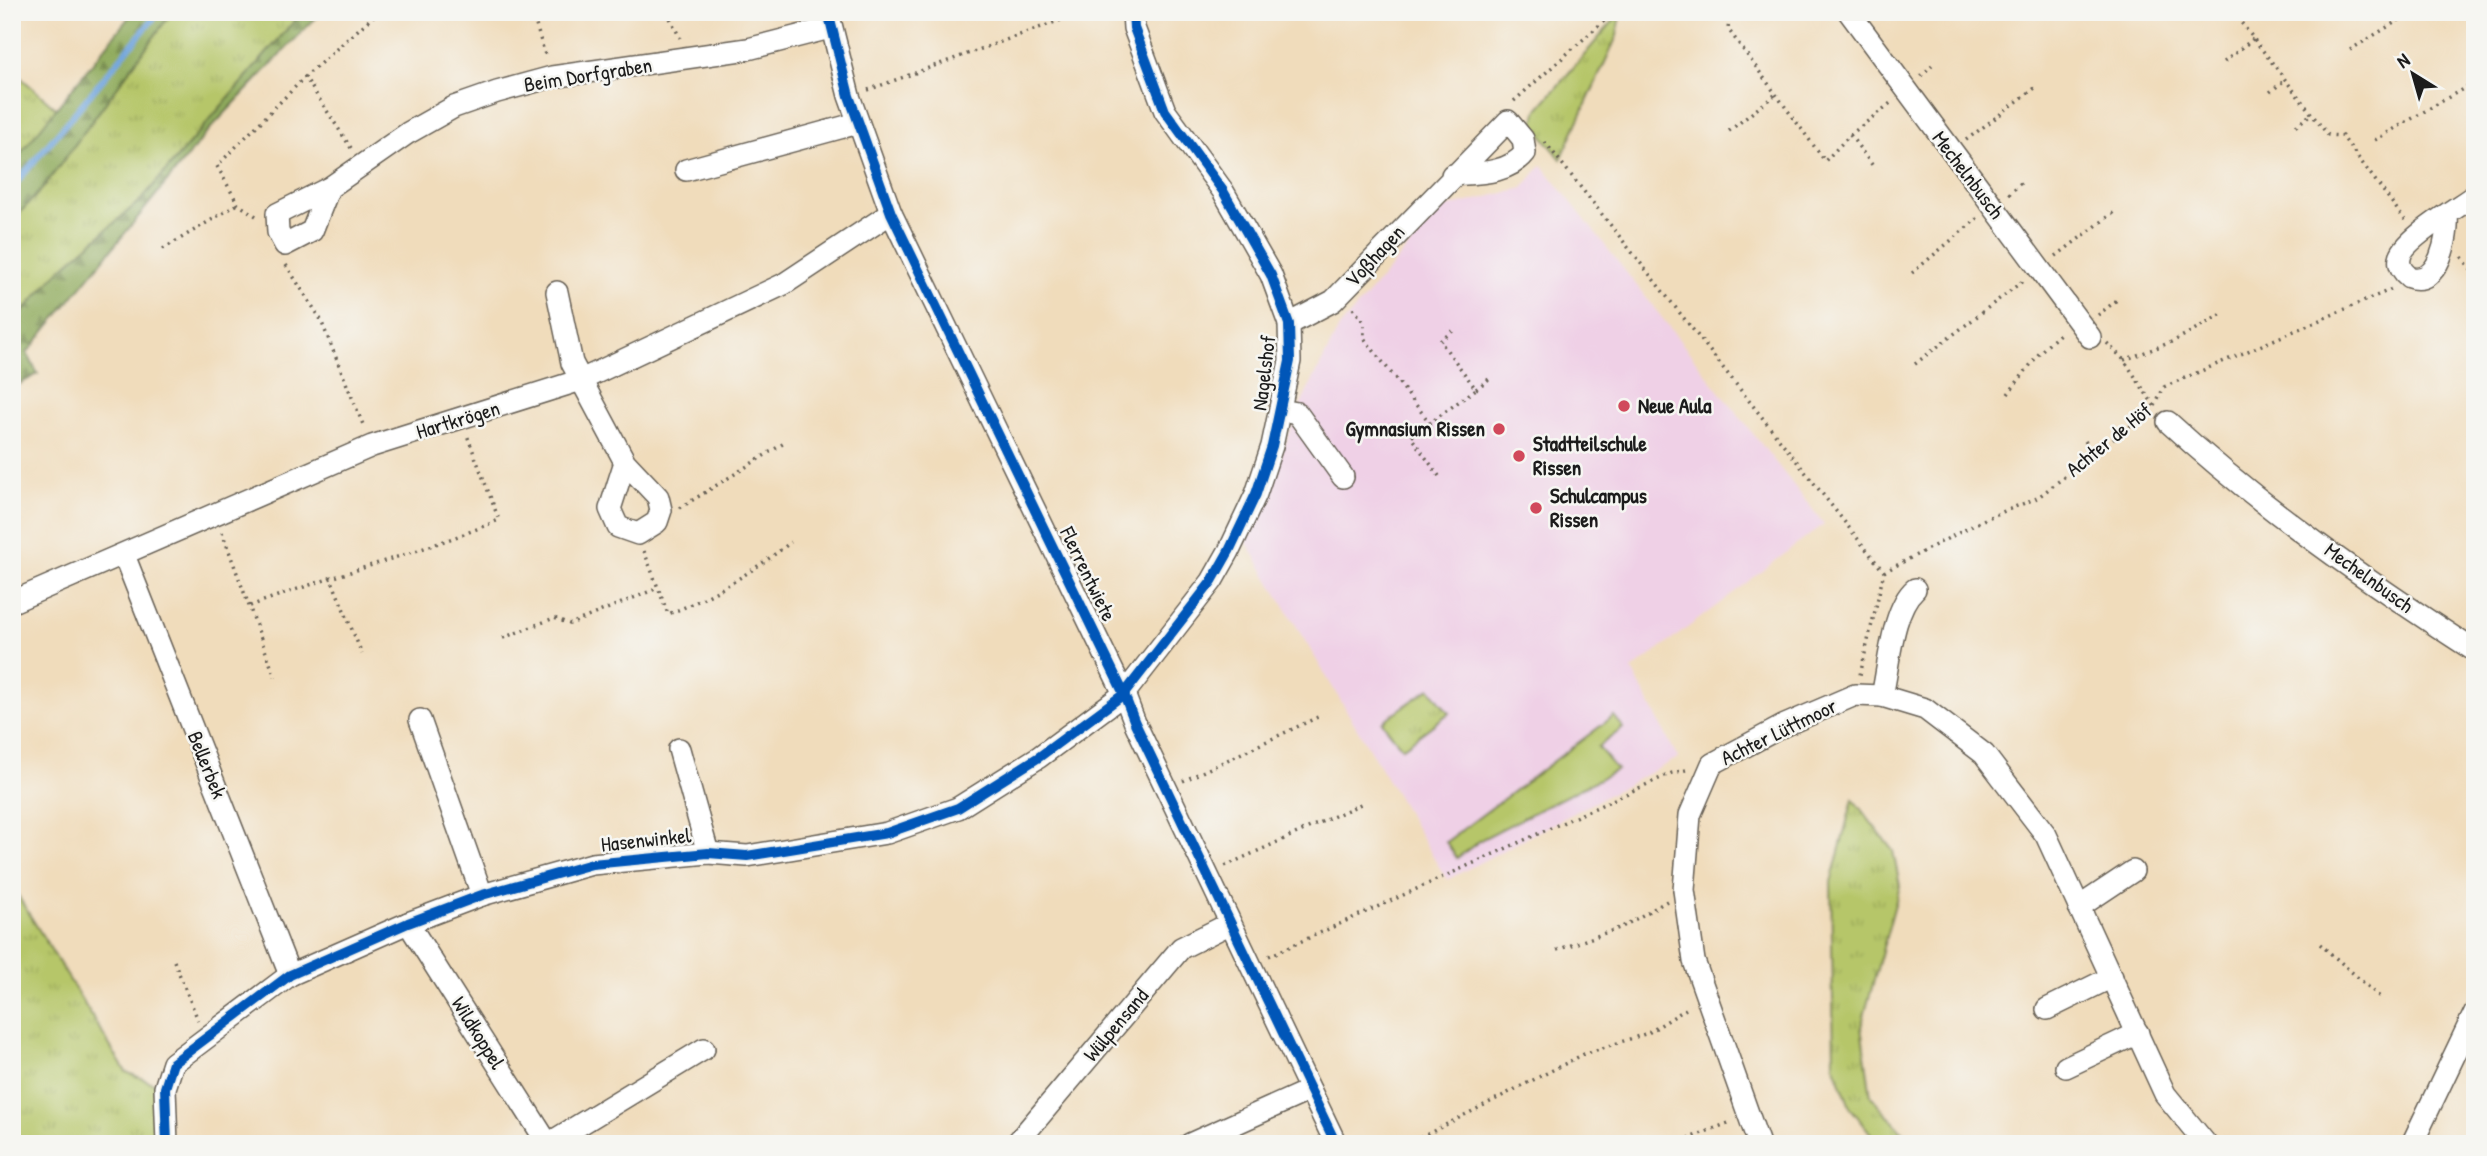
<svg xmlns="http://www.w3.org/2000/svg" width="2487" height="1156" viewBox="0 0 2487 1156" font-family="'Patrick Hand',sans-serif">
<defs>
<pattern id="grass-tufts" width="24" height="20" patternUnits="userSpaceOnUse" patternTransform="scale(1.75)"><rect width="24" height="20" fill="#b6c669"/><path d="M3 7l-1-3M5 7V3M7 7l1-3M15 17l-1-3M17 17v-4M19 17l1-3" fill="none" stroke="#9caa5a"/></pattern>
<pattern id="forest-firs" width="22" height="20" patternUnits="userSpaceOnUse" patternTransform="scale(1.75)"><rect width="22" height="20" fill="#90ab5d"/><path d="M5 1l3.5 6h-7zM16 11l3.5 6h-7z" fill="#758a4c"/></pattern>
</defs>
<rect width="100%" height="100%" fill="#f6f6f2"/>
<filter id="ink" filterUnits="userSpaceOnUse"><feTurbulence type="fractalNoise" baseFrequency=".0143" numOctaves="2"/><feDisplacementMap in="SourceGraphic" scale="14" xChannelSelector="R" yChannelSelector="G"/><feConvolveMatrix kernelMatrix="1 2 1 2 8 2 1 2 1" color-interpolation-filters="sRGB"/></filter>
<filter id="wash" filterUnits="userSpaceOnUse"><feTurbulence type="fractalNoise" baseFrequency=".00686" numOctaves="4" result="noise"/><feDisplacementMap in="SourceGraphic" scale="28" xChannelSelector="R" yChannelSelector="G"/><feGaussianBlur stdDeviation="1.57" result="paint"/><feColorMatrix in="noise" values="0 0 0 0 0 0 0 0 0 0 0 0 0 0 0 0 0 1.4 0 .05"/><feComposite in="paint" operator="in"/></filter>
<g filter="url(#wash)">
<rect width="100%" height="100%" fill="#f0dcbb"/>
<path fill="#efd0e6" d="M1542,165l282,359 -192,146 46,88 -231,122 -201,-339 57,-141 36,-72 102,-119 82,-21z"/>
<g fill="url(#grass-tufts)" stroke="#697142" stroke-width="2">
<path d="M172,12h130l-160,187 -81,70 -49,55v-103l31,-33z"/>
<path d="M1620,13l-3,23 -56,123 -28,-35 5,-15z"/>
<path d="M12,70l45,39 -45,55z"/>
<path d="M1430,688l19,25 -47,35 -20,-26z"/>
<path d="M1853,799l40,52 7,35 -39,141 10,69 42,48h-34l-29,-37 -16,-43 -3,-182z"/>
<path d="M12,886l114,186 39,16 2,56h-155z"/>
</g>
<g fill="url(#forest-firs)" stroke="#56643c" stroke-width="2">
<path d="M133,12h39l-129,176 -31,33v-57z"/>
<path d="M302,12h19l-111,117 -183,224 11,21 -26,14v-64l49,-55 81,-70z"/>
</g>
<path fill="#b6c669" stroke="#697142" stroke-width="2" d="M1614,716l9,12 -25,19 19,23 -135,69 -25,19 -11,-16z"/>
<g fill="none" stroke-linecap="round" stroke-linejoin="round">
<path stroke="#71a5dd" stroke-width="6" d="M12,188l147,-176"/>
</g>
</g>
<g filter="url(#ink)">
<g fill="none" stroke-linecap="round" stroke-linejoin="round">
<g stroke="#665f54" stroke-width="24">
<g id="minor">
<path d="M828,12l21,84 42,117 233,481 11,29 201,421"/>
<path d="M1849,12l241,325"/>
<path d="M686,170l172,-47"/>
<path d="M329,188l-17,43 -27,14 -7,-13 -1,-18 52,-26 79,-55 46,-26 43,-15 55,-15 196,-28 82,-21"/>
<path d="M2447,215c2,21 -8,73 -38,62 -5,-4 -11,-11 -9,-19 2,-18 59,-51 75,-63"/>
<path d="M557,292l15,71 53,99 33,35 3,13 -4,12 -19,12 -20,-7 -8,-18 15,-47"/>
<path d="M1289,324l44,-23 175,-180 15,18 2,14c-17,21 -47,20 -73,22"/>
<path d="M1281,410l16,3 46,64"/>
<path d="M2168,422c94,86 200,160 307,229"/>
<path d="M124,555l166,420"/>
<path d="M12,602l360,-156 209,-66 203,-96 107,-71"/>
<path d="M1882,696c7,-30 10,-87 33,-107"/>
<path d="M420,720l62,175"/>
<path d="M679,749l29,104"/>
<path d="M2079,907l54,-36"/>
<path d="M408,923l140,221"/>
<path d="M2047,1009l65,-32"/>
<path d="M2066,1067l72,-34"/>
<path d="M167,1144l-2,-56 8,-25 117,-88 118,-52 74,-28 110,-31 116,-11 39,3 140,-23 71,-25 81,-51 85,-63 88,-113 17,-30 27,-57 16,-48 18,-85 -1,-37 -18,-49 -48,-84 -58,-80 -31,-83 -1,-16"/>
<path d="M548,1144l156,-95"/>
<path d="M1016,1144l165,-196 48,-24"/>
<path d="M1190,1144l120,-54"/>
<path d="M1759,1144l-65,-183 -10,-71 6,-75 22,-51 71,-38 72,-31 27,1 43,13 59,45 62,81 119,259 41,50"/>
<path d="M2412,1144l63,-132"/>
</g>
</g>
<g stroke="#665f54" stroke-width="3.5" stroke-dasharray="2 5" stroke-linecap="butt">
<path d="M532,12l14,46"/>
<path d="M667,12l13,26"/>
<path d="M1730,12l-2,17 97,132 25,-26 42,-33"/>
<path d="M2233,12l95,123 14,1 63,84"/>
<path d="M1877,18l7,-6"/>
<path d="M2350,50l62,-38"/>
<path d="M2224,62l29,-23"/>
<path d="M1921,76l11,-11"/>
<path d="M868,90l215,-78"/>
<path d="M2270,92l15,-12"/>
<path d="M1514,101l100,-89"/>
<path d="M2296,126l15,-12"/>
<path d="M1729,131l47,-37"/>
<path d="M1850,135l23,31"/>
<path d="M1966,140l69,-52"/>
<path d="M2375,140l100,-58"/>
<path d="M1545,142l339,430 -24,103"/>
<path d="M351,148l-46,-71 73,-65"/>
<path d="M2009,194l14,-13"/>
<path d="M256,216l-18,-12 -21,-38 88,-89"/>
<path d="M163,249l75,-45"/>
<path d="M2056,256l60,-45"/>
<path d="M2462,257l13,18"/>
<path d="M286,265l34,53 44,109"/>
<path d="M1912,273l66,-55"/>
<path d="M1353,308l11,14v16l66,85"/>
<path d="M2098,315l19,-15"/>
<path d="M2107,343l17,17 31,47"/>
<path d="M2124,360l50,-19 50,-28"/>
<path d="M1915,364l109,-84"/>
<path d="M1476,389l13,-10"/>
<path d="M2008,394l33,-43 21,-19"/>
<path d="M2155,406l9,-19 228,-98"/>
<path d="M2085,441l9,11"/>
<path d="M1439,476l-28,-39 65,-48 -36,-48 14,-11"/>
<path d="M680,508l106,-66"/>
<path d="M222,532l53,145"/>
<path d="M644,551l24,63c46,-18 84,-42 123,-72"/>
<path d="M1884,572l101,-53 52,-21 113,-87"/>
<path d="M330,576l32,78"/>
<path d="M250,606c82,-31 168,-52 249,-86l-32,-85"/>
<path d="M503,638l51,-20 16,6 88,-36"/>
<path d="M1183,781l137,-65"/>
<path d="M1225,866l138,-63"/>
<path d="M2320,944l61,54"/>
<path d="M1557,950l65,-23 45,-26"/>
<path d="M1269,956l403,-183 14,-3"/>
<path d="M174,961l24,59"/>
<path d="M1408,1144l176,-90 64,-21 41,-26"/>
<path d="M1674,1144l57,-22"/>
</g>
<use href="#minor" stroke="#fff" stroke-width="21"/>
<g stroke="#f6f6f2" stroke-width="15">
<g id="cycleway">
<path d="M828,12l21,84 42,117 233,481 11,29 201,421"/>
<path d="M167,1144l-2,-56 8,-25 117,-88 118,-52 74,-28 110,-31 116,-11 39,3 140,-23 71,-25 81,-51 85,-63 88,-113 17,-30 27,-57 16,-48 18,-85 -1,-37 -18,-49 -48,-84 -58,-80 -31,-83 -1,-16"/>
</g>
</g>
<use href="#cycleway" stroke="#0057b8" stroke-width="10"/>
</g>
</g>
<g fill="#d1495b" stroke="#f6f6f2" stroke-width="2.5">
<circle cx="1624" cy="406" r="7"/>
<circle cx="1499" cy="429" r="7"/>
<circle cx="1519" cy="456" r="7"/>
<circle cx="1536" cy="508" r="7"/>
</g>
<g text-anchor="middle" stroke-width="5" stroke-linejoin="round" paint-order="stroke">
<g font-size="21" fill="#1c1c1c" stroke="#f6f6f2">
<text transform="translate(588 75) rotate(-9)" y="7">Beim Dorfgraben</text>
<text transform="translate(1968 175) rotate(53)" y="7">Mechelnbusch</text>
<text transform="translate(1375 256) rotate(-47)" y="7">Voßhagen</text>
<text transform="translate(1264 373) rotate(-83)" y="7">Nagelshof</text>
<text transform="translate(458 420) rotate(-17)" y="7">Hartkrögen</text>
<text transform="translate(2109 440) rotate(-39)" y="7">Achter de Höf</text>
<text transform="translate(1088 574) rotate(64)" y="7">Flerrentwiete</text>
<text transform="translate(2369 578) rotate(36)" y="7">Mechelnbusch</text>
<text transform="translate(1779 732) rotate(-26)" y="7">Achter Lüttmoor</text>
<text transform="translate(207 765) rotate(68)" y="7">Bellerbek</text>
<text transform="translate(646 840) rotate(-6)" y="7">Hasenwinkel</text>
<text transform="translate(1116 1025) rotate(-50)" y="7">Wülpensand</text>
<text transform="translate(478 1033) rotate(58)" y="7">Wildkoppel</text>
</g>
<g font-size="21" font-weight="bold" fill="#1c1c1c" stroke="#f6f6f2" text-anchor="start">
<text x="1638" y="413">Neue Aula</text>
<text x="1485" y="436" text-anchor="end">Gymnasium Rissen</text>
<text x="1533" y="451">Stadtteilschule<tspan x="1533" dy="24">Rissen</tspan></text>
<text x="1550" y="503">Schulcampus<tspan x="1550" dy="24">Rissen</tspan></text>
</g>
</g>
<rect width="2487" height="1156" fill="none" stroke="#f6f6f2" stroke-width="42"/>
<g transform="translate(2413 74) rotate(323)" stroke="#f6f6f2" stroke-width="5" paint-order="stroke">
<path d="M0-5L12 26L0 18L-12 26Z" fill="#1c1c1c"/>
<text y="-10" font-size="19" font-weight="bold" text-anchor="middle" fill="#1c1c1c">N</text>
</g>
</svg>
